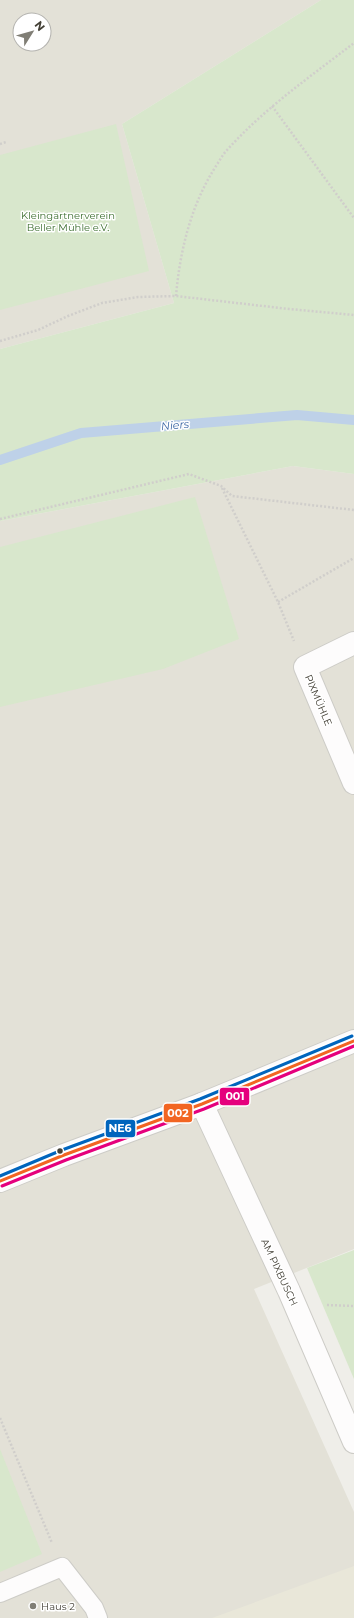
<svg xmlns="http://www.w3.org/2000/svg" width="354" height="1618" viewBox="0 0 354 1618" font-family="Montserrat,sans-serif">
<rect width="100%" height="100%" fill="#efeee9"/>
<g fill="#e3e1d7" fill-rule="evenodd">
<path d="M0,0h321l-199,124 52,179 -174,46zM20,20h24v24h-24z"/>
<path d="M293,466l61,8v775l-100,40 100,223v106h-354v-1097z"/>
</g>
<path fill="#e9e7d9" d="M354,1566v52h-142z"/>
<g fill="#d8e7cc">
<path d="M321,0h33v474l-61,-8 -293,55v-172l174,-46 -52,-179z"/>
<path d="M116,124l33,147 -149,39v-155z"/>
<path d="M195,497l44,142 -76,30 -163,38v-160z"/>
<path d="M354,1250v129l-47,-111z"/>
<path d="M0,1449l42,105 -42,18z"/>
</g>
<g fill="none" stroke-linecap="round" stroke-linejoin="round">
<path stroke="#bed1e8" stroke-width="10" d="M0,460l81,-27 216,-18 57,5"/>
<g stroke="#cdccc7" stroke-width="20">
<path id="service" d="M0,1593l62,-26 32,41 4,10"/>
</g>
<g stroke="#cdccc7" stroke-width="24">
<g id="minor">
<path d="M354,643l-49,24 49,116"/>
<path d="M202,1104l87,187 65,151"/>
</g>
</g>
<g stroke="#cdccc7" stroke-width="24">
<path id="tertiary" d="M0,1181l64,-26 138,-51 152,-63"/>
</g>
<g stroke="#d0cecb" stroke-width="2.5" stroke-dasharray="2 2" stroke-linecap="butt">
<path d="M272,106l82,112"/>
<path d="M0,144l6,-2"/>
<path d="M176,296c4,-46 15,-91 40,-130 4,-6 7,-12 12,-17 37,-41 83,-73 126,-106"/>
<path d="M0,341l38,-11 30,-14 34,-13 36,-6 38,-1 113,13 65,6"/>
<path d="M222,488l56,114 16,39"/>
<path d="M0,519l189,-45 32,12 11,10 122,14"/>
<path d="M278,602l76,-44"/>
<path d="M327,1305l27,1"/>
<path d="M0,1418l52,125"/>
</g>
<use href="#service" stroke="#fdfcfc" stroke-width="18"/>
<use href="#minor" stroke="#fdfcfc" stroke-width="22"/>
<use href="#tertiary" stroke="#fdfcfc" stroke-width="22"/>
<g stroke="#fff" stroke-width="6">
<path id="bus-1" d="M0,1181l64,-26 138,-51 152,-63"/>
</g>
<g stroke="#fff" stroke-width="6">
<path id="bus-2" d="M2,1186l64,-26 138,-51 150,-63"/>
</g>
<g stroke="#fff" stroke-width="6">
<path id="bus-3" d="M0,1176l62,-26 138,-51 152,-63"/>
</g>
<use href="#bus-1" stroke="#f26522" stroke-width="3"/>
<use href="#bus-2" stroke="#e5007d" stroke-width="3"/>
<use href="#bus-3" stroke="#0065bd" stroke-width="3"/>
</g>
<circle fill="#444137" stroke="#fff" stroke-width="1.5" cx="60" cy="1151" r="3.5"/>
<circle fill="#807e75" stroke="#fff" stroke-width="1.5" cx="33" cy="1606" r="4"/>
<g text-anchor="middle" stroke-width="3" stroke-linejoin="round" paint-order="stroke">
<g font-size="10" fill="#3d6f30" stroke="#fff">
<text x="68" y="219">Kleingärtnerverein<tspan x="68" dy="12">Beller Mühle e.V.</tspan></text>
</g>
<g font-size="10" fill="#444137" stroke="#fff">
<text transform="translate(319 700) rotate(67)" y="4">PIXMÜHLE</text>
<text transform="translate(280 1272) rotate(65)" y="4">AM PIXBUSCH</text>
</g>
<g font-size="10" fill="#444137" stroke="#fff" text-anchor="start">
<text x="41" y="1610">Haus 2</text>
</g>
<g font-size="11" font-style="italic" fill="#3b66a4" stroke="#fff">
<text transform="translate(175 425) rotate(-5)" y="4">Niers</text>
</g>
</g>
<g stroke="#fff" stroke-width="1.5">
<rect x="219" y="1087" width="31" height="19" rx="4" fill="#e5007d"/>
<rect x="163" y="1103" width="30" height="20" rx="4" fill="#f26522"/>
<rect x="105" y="1119" width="31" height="19" rx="4" fill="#0065bd"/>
</g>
<g font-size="11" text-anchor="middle" font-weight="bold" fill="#fff">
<text x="235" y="1100">001</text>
<text x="178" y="1117">002</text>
<text x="120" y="1132">NE6</text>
</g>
<g transform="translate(32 32) rotate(53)"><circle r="19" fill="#ffffff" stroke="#b4b3af"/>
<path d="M0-3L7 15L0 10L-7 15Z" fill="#807e75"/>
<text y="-6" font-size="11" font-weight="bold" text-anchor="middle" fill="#444137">N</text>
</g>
</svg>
